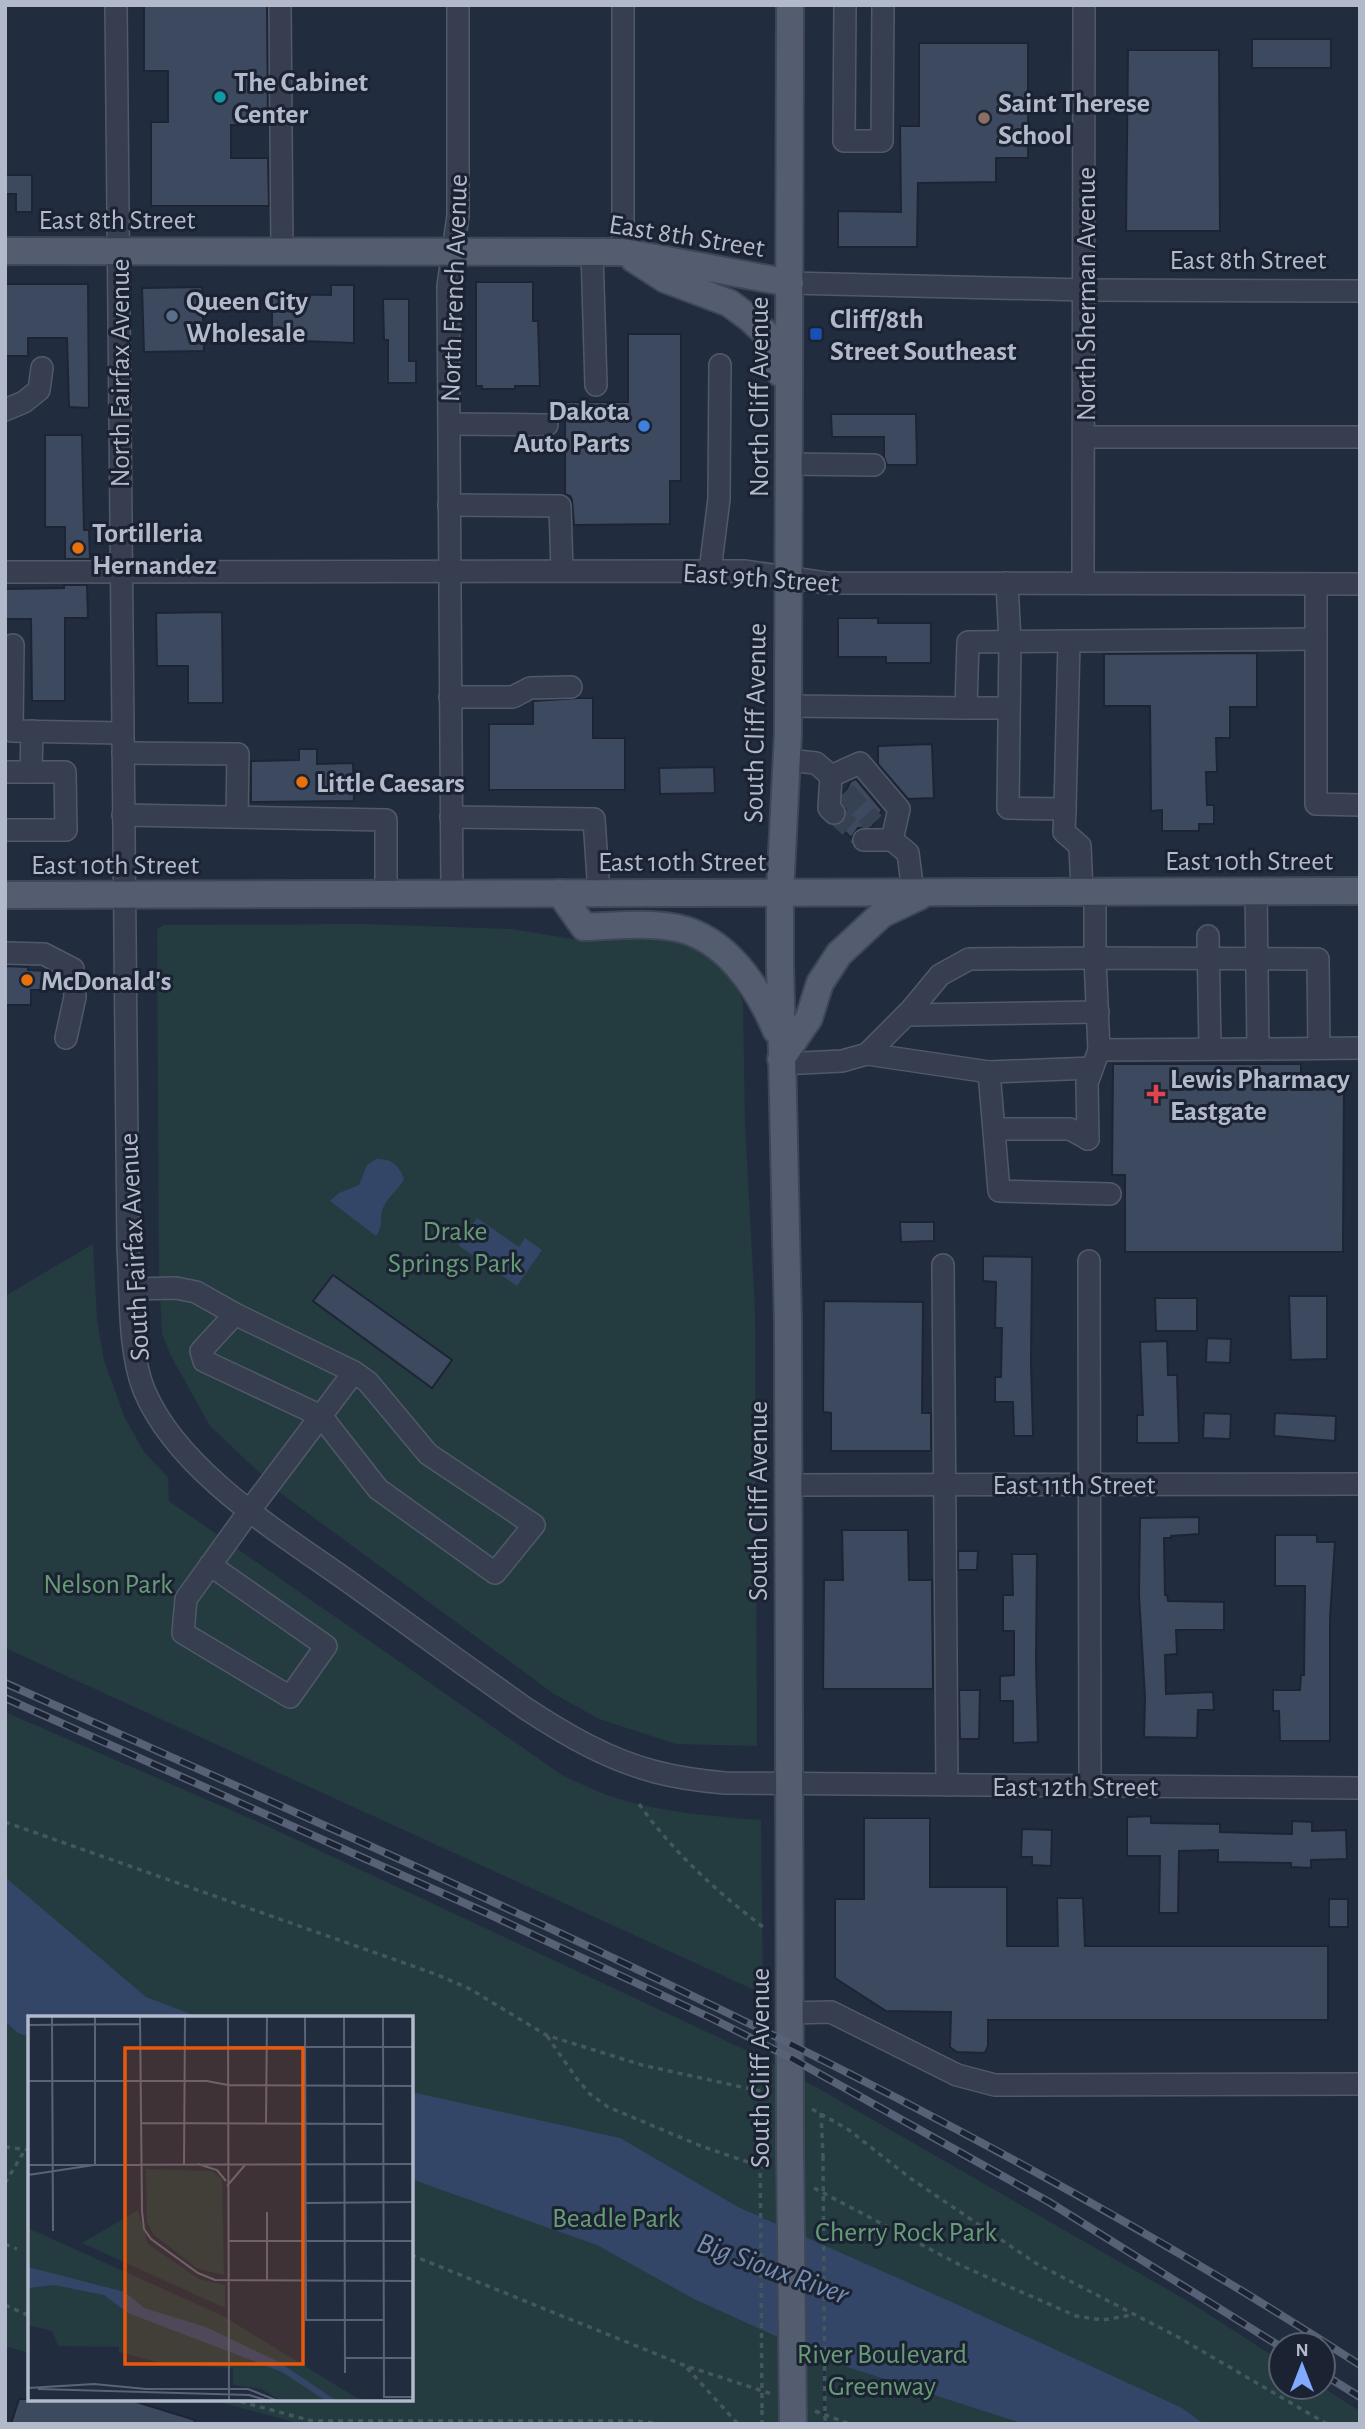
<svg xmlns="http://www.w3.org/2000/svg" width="1365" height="2429" viewBox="0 0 1365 2429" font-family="'Alegreya Sans',sans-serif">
<rect width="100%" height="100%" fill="#222c3f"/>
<g fill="#243b40">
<path d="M366,924l146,5 67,11h89l35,11 16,10 15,18 9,23 2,121 10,187 2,436 -81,-2 -77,-25 -45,-25 -271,-199 -73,-69 -39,-70 -9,-22 -3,-61 -2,-344 7,-4z"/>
<path d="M93,1244l4,76 7,40 20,56 20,36 24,25 1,24 393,274c15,7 30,14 45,20 49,17 103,21 154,25l2,174 -758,-346v-352z"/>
<path d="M5,1712l258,112 489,229 71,38 368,212 90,58v26h41l38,24v13h-534l-2,-116 -1,116h-522l-93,-25h203v-381h-381v335l-25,-7z"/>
</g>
<g fill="#344667">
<path d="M376,1159c16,0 22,5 28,20 -6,12 -16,17 -21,29 -4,10 1,17 -7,28l-46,-35 9,-8 20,-8 8,-20z"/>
<path d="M477,1218l42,29 6,-9 17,12 -25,36 -59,-41z"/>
<path d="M5,1877l141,120 55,21h-171v19l-12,-4 -13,-12z"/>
<path d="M411,2092l209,46 118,69 218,97 226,104 22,16h-180l-189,-61 -141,-64 -97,-54 -186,-66z"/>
</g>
<g fill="#3d495f" stroke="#1d2535" stroke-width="2">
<path d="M144,5h123l1,120h-37v33h37l1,48h-118v-84h17v-51h-24z"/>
<rect x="1252" y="39" width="79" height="29"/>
<path d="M919,43h109v115h-32v24l-78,1 -1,64h-79v-36l63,1 -1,-86h19z"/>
<path d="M1128,50h91l1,181h-94z"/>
<path d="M5,175h27v37h-16v-18h-11z"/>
<path d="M476,282h57v39h5l2,65h-25v3h-33v-3h-6z"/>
<path d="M5,284h83l1,124 -20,-1 -2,-69h-39v18h-23z"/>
<path d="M331,285h23v58l-52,-2v-7h-30v-40l59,1z"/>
<path d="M202,287l2,64 -60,1 -2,-64z"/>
<path d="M383,299h26v62h7v22h-28v-43h-4z"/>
<path d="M628,334h53v147h-11v43l-96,1 -2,-25 -2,-4 -5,-2v-92h63z"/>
<path d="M831,414h85l1,51h-30l-3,-8v-20h-52z"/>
<path d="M45,435h37l2,95h5l1,29h-25v-32h-20z"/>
<path d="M64,585h23l1,33h-23v83h-33l-1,-82h-26v-30l59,-1z"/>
<path d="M222,612l1,91h-35v-37h-31l-1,-53z"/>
<path d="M838,618h40v5h53v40h-45v-6h-48z"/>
<path d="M1257,653v54h-27v31h-14l1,34h-11l1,33h7v19h-15v7h-37v-21l-11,1 -1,-105h-46v-52z"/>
<path d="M578,698h15v40h32v52h-136v-66h44v-23z"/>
<path d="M932,744l2,54 -26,1 -30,-35v-18z"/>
<path d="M299,749h18v15l36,-1 1,38 -103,1v-41l48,-1z"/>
<path d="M714,767l1,26 -55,1 -1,-26z"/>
<path d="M856,779l26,31 -10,17 -14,1 -7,10 -12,-13 8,-9 -1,-7 -4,-6 1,-7 8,-15z"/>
<path d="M5,966l23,1v3l20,1v19h-17v15h-26z"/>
<path d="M1113,1064h188v12h43l-1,176h-218v-77h-13z"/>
<path d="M900,1222h34v19l-33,1z"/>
<path d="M983,1256l49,1 -1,107 2,72h-19l-1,-34h-18v-25h6l1,-49h-7l1,-46 -13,-1z"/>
<path d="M333,1275l119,85 -20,28 -119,-87z"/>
<path d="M1289,1296h38v63l-36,1z"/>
<path d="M1155,1298h42v33h-41z"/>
<path d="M824,1301l99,1 -1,111h9v38h-100v-38l-8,-1z"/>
<path d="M1207,1338l24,1 -1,24 -24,-1z"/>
<path d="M1167,1341l1,34h9l2,68h-42v-28h6l-3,-73z"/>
<path d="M1204,1413l27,1 -1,25 -27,-1z"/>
<path d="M1275,1413l61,3 -1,25 -61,-5z"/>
<path d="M1199,1517v17l-28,2v2h-7l1,57h2l1,6 56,1v28h-48l1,24 -12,1 1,39 47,-2 1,18h-16l-1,28 -53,-1 1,-40 -6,-102 1,-77z"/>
<path d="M842,1530h66l1,50h23l1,109h-110l1,-109h19z"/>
<path d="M1275,1535h42v7h18l-5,76v123h-50l-1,-30h-6v-21h27l1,-15h3l1,-89h-30z"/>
<path d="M958,1551h20l-1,19h-19z"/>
<path d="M1012,1554h25l-1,108 2,80 -25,1v-42h-13v-25l14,-1v-44h-11v-36h10z"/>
<path d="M959,1690h21l-1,49h-19z"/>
<path d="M1151,1816v7l69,1v8l72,2v-13l20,1v9l34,-1 1,29 -36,1v8l-20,-1v-4l-73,-1v-12l-39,1 -1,62h-19l1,-57h-33v-39z"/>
<path d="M864,1818h66v69h77v59h51l-1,-48h26l2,48h243v74h-340v26l-3,7 -28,-1 -7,-5 1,-35 -65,-1 -51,-33v-79h29z"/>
<path d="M1022,1829l30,1 -1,36 -19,-1v-8h-11z"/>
<rect x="1329" y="1899" width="19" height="28"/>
<path d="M19,2399h108l68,21 -1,4h-183z"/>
</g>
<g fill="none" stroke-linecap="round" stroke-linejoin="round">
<g stroke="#374154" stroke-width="21" stroke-dasharray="21 10" stroke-linecap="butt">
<path d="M845,792l29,31"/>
<path d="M834,813l30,27"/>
</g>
<g stroke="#515969" stroke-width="24">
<g id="minor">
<path d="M116,5l12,1243c3,43 0,102 16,142 34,82 138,144 208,194 58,42 115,83 173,124 41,27 84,52 131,64 23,6 46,9 69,11l635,5"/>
<path d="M280,5l2,246"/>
<path d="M623,5v247"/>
<path d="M845,5l-1,136h38l1,-136"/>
<path d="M592,252l4,133"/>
<path d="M790,283l295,7 275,1"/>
<path d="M5,410l19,-8 15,-12 3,-22"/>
<path d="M449,424l98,1"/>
<path d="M1085,437h275"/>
<path d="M789,464l85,1"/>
<path d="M449,505l111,1 2,64"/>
<path d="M710,571l9,-72 1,-134"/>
<path d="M5,572l740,-1 82,12 533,1"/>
<path d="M1007,583l3,59 -2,166 57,1 4,-167"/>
<path d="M1083,583l1,-578"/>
<path d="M1316,584v220l44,1"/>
<path d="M13,645l-1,86 110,2"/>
<path d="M450,697h63l17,-9 41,-1"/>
<path d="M788,706l178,2 2,-66 348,-3"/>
<path d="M966,708h43"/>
<path d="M123,753l115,1 -1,63"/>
<path d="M787,760l29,3 15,13 29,-13 39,46 -7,31 16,13 5,39"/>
<path d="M5,772h60l1,58h-61"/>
<path d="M31,772l1,-41"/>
<path d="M831,776l-2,32 5,5"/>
<path d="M1065,809l-1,23 16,14 2,46"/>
<path d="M123,815l263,5v74"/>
<path d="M451,817l143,2 5,74"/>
<path d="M864,840h28"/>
<path d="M1256,891l2,158 102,-1"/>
<path d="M452,894l-4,-608 10,-70v-211"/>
<path d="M1208,936l2,113"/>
<path d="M5,953l39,1 29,15 2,28 -9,41"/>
<path d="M906,1015l192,-3"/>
<path d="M1099,1050l159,-1"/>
<path d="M867,1054l122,18 103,-4"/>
<path d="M781,1064l61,-3 25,-7 44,-44 29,-35 29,-16 126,-1v-66"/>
<path d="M989,1072l10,119 111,3"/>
<path d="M994,1129h76l18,10"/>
<path d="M1088,1139l-1,-56 12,-33 -4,-92 223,1 1,89"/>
<path d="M1089,1261l1,525"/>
<path d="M943,1265l4,520"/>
<path d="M131,1289l45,-1 20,4 39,22 119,58 14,10 60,72 106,71 -39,48 -117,-84 -57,-73 -117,-55 -3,-10 34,-37"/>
<path d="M789,1485l571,-1"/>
<path d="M210,1565l116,81 -36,51 -107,-64 3,-34 64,-89 104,-138"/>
<path d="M790,2013l41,-1 126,63 38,10 365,-1"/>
</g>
</g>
<g stroke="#3f4757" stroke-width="30">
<g id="major">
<path d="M790,5l-2,729 -8,158v72l8,359 2,822"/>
<path d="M5,251l618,1 167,31"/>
<path d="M634,259l31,20 64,24 19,14 22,20 10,36"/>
<path d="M560,893l24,34c30,-1 63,-5 93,1 49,10 81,59 99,102"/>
<path d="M5,895l1355,-4"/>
<path d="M781,1059l28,-41 11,-35 19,-29 43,-40 38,-18"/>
</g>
</g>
<g stroke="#42585d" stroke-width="3.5" stroke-dasharray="5 5" stroke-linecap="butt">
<path d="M639,1804c34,48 77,87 124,123"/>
<path d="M5,1822l433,153 32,14 76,46 96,30 127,28"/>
<path d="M547,2036l30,43 13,15 18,13 93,39 67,23"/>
<path d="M812,2109l37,21 61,48 127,86 141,73 149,87"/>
<path d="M821,2113l2,43"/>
<path d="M5,2147l25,3"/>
<path d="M5,2183l20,-33"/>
<path d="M814,2188l146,77 116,51 27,4 29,-5"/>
<path d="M5,2244l12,5"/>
<path d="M411,2255l275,111 86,28"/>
<path d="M5,2305l25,11"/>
<path d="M687,2368l51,56"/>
<path d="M231,2399l81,22h324l27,3"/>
<path d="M762,2410v14"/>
<path d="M815,2411l34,13"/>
</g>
<use href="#minor" stroke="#363e4f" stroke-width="21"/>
<use href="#major" stroke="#545d6f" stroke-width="26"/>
<g stroke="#576276" stroke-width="8">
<g id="rail">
<path d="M5,1683c462,206 930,406 1355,682"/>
<path d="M5,1698l475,212 231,108 80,40 258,144 232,145"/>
<path d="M1323,2374l37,23"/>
</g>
</g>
<use href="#rail" stroke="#1b2333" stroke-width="5" stroke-dasharray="16" stroke-linecap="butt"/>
<g stroke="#3f4757" stroke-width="30" stroke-linecap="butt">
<path id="major-bridge" d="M790,2145l3,279"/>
</g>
<g stroke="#42585d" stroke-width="3.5" stroke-dasharray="5 5" stroke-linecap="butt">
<path d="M760,2133l2,277"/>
<path d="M823,2156l2,268"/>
</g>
<use href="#major-bridge" stroke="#545d6f" stroke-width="26"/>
</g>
<circle fill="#0f9aa8" stroke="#1b2333" stroke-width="2.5" cx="220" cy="97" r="7"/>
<circle fill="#8d6e63" stroke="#1b2333" stroke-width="2.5" cx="984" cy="118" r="7"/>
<circle fill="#5c6f8a" stroke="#1b2333" stroke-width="2.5" cx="172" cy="316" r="7"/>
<rect fill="#1a4fb4" stroke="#1b2333" stroke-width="2.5" x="809" y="327" width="14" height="14" rx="3.5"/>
<circle fill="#3f7fe0" stroke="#1b2333" stroke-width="2.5" cx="644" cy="426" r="7"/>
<g fill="#e8710a" stroke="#1b2333" stroke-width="2.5">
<circle cx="78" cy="548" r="7"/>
<circle cx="302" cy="782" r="7"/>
<circle cx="27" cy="980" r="7"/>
</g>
<path fill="#e0444e" stroke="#1b2333" stroke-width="2.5" d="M1152.5 1083.5h7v7h7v7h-7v7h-7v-7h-7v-7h7z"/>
<g text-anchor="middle" stroke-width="6" stroke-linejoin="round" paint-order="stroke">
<g font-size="28" font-weight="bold" fill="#b1b9ca" stroke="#1b2333" text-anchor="start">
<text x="234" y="91">The Cabinet<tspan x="234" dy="32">Center</tspan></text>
<text x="998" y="112">Saint Therese<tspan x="998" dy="32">School</tspan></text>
<text x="186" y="310">Queen City<tspan x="186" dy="32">Wholesale</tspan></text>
<text x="830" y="328">Cliff/8th<tspan x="830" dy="32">Street Southeast</tspan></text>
<text x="630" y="420" text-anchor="end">Dakota<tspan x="630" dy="32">Auto Parts</tspan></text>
<text x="92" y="542">Tortilleria<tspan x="92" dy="32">Hernandez</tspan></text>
<text x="316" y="792">Little Caesars</text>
<text x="41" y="990">McDonald's</text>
<text x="1170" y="1088">Lewis Pharmacy<tspan x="1170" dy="32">Eastgate</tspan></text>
</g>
<g font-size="28" fill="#b1b9ca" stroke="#1b2333">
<text x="117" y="229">East 8th Street</text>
<text transform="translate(687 235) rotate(9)" y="10">East 8th Street</text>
<text x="1248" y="269">East 8th Street</text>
<text transform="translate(453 288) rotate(-88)" y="10">North French Avenue</text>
<text transform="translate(1085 294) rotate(-90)" y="10">North Sherman Avenue</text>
<text transform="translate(119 373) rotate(-90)" y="10">North Fairfax Avenue</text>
<text transform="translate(758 397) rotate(-90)" y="10">North Cliff Avenue</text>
<text transform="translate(761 577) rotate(4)" y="10">East 9th Street</text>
<text transform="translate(754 723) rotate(-89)" y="10">South Cliff Avenue</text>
<text x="1249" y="870">East 10th Street</text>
<text x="682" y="871">East 10th Street</text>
<text x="115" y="874">East 10th Street</text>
<text transform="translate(133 1247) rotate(-93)" y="10">South Fairfax Avenue</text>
<text x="1074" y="1494">East 11th Street</text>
<text transform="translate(757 1501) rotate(-90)" y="10">South Cliff Avenue</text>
<text x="1075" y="1796">East 12th Street</text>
<text transform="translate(759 2068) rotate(-90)" y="10">South Cliff Avenue</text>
</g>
<g font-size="28" fill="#679d76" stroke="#1b2333">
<text x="455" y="1240">Drake<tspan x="455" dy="32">Springs Park</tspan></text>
<text x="108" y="1593">Nelson Park</text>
<text x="616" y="2227">Beadle Park</text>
<text x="906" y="2241">Cherry Rock Park</text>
<text x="882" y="2363">River Boulevard<tspan x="882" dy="32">Greenway</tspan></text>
</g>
<g font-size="30" font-style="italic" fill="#778eb4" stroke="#1b2333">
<text transform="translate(773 2268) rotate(20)" y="10">Big Sioux River</text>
</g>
</g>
<g transform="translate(28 2016)">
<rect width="385" height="385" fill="#222c3f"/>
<path d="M118,153l66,2 10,8 2,96 -26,-6 -45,-35 -6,-12zM110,194l10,34 51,35 26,6v23l-143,-65zM0,212l195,88 139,85h-80l-21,-12 -28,-4v-17l-68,-4 -46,-12v-5l-61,-1 -6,-15 -24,-6z" fill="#243b40"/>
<path d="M0,251l97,25 19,16 62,19 73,35 58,39h-11l-44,-29 -154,-59 -24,-18 -50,-10 -26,3z" fill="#344667"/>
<path fill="none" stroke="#5b6477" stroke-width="2" d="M24,0l1,215M67,0v149M112,0l2,195 2,18 7,10 47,34 17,7 198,1M200,0l1,385M277,0l1,304h78M316,0l1,357M355,0l1,381h29M0,9l112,-1M200,31h185M0,65h179l21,4M200,69l185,1M113,107l242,1M238,108l1,-108M170,148l19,6 9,11M0,149l385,-1M156,149l1,-149M0,159l66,-10M199,170l18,-21M278,187l107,-1M239,196v68M200,225h185M317,342h68M0,372l66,-4 52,5h102l30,12M10,373l211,6 20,6"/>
<path fill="#e8590c" fill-opacity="0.15" stroke="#e8590c" stroke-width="3.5" d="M97,32h178v316h-178z"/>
<rect width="385" height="385" fill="none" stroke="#b1b9ca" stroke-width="3.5"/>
</g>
<rect width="1365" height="2429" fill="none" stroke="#b1b9ca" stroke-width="14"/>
<g transform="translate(1302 2366)"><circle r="33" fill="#1b2333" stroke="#575f6f" stroke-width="2"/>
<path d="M0-5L12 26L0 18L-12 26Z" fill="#81aaff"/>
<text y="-10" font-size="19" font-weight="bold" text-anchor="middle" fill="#b1b9ca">N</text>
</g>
</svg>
